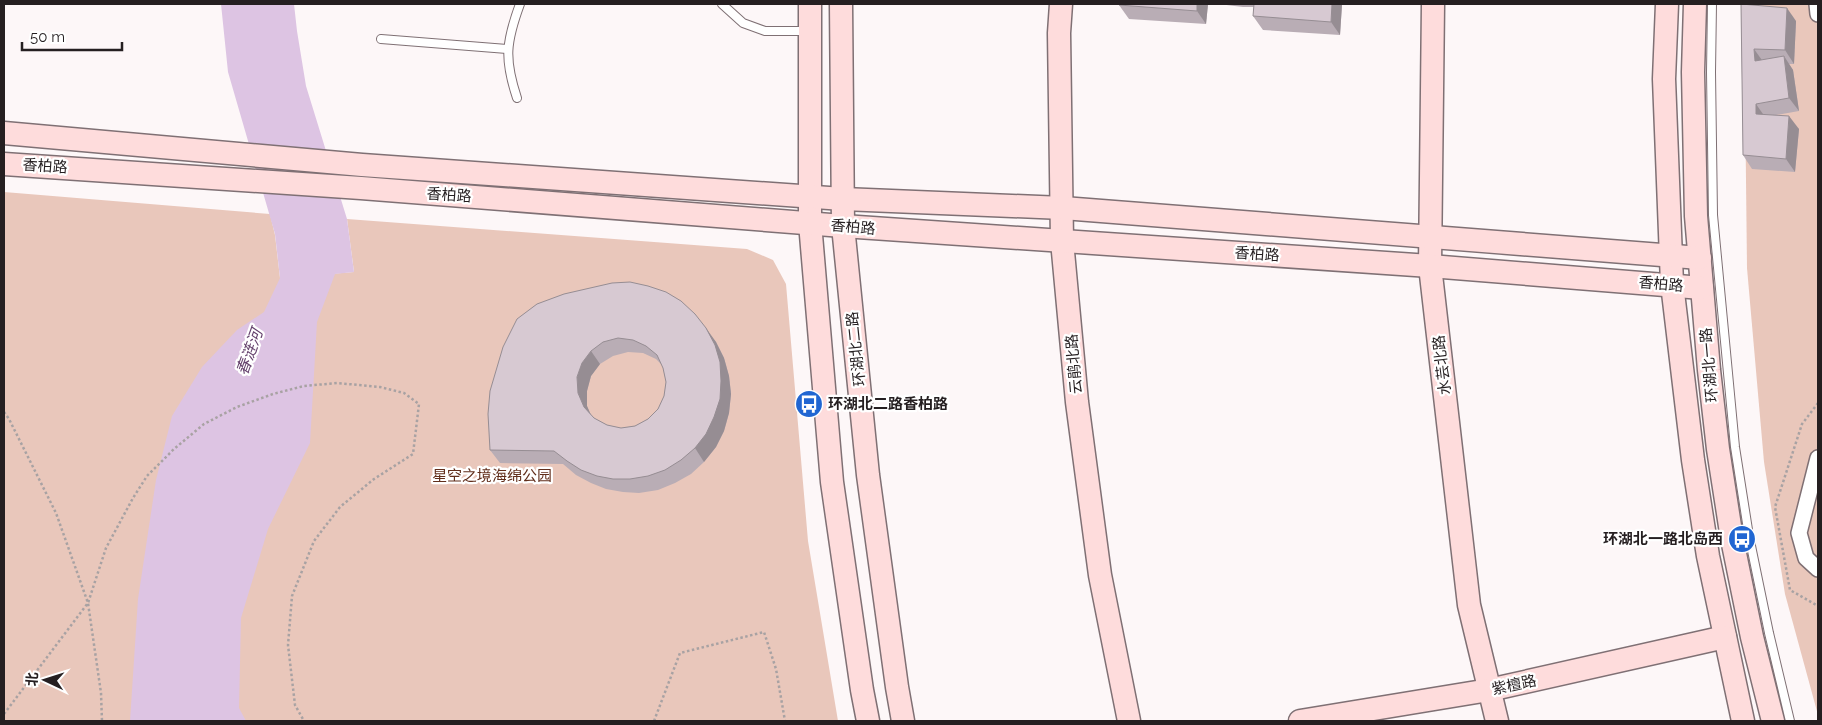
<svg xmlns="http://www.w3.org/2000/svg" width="1822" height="725" viewBox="0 0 1822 725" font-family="Raleway,'Noto Sans SC',sans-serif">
<rect width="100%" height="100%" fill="#fdf7f8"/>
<g fill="#e9c7bb">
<path d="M1744,4h74v711l-33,-121 -21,-132 -17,-194z"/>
<path d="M4,192l266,22 5,21 5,43 74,-6 -7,-53 400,30 26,11 13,24 22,257 30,180h-834z"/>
</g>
<path fill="#ddc4e3" d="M221,4h73l3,27 9,55 41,133 7,53 -19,2 -18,48 -7,121 -42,86 -27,89 -2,90 7,13h-116l8,-122 18,-119 16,-64 30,-49 35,-37 27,-18 16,-34 -5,-44 -47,-162z"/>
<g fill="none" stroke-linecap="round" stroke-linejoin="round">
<g stroke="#7f7074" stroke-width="10">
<g id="lane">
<path d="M722,4l21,19 22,8h43"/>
<path d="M1712,4l-1,68 2,143 22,232 14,89 20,97 21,88"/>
<path d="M381,39l126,10"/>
<path d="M517,98c-13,-39 -11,-56 3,-94"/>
</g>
</g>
<g stroke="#7f7074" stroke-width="18">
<g id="street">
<path d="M1817,4l1,10"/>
<path d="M1818,458l-19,75 7,25 12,11"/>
</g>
</g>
<g stroke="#7f7074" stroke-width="25">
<g id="secondary">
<path d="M810,4v219l22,259 30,208 6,31"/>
<path d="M841,4l2,222 25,249 29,212 6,34"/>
<path d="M1061,4l-2,29 3,208 15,161 23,173 29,146"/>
<path d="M1433,4l-3,262 39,339 28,116"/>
<path d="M1667,4l-3,75 8,205 21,176 15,96 35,165"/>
<path d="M1695,4l-2,68 3,144 13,154 9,79 14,90 20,98 21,84"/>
<path d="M4,133l358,32 481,34 220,9 637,50"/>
<path d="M4,164l357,24 482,38 587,40 272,22"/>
<path d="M1300,721l189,-31 236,-53"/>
</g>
</g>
<g stroke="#a8a2a3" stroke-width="2.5" stroke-dasharray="2.5 2.5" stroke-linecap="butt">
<path d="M1818,403l-16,21 -27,83 15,83 28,16"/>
<path d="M4,412l5,7 47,94 32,90 13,90 1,28"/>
<path d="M4,714l84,-111 18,-55 27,-50 14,-22 27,-27 30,-25 33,-17 36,-13 31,-8 33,-3 43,4 24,6 15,11 -6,50 -39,25 -34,28 -26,34 -22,55 -4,49 7,60 9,16"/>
<path d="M654,721l26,-68 84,-21 12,37 9,52"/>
</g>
<use href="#lane" stroke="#fff" stroke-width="8"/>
<use href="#street" stroke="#fff" stroke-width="15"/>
<use href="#secondary" stroke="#fedcdc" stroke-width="22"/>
</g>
<g fill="#b9adb5" fill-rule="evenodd">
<path d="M1119,4h89l-2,20 -77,-5 -10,-14z"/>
<path d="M1218,4h124l-2,31 -77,-5 -10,-14 1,-9h-11z"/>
<path d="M1741,4l55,17 -2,43h-5l4,6 6,41 -23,4 23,14 -4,43 -43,-3 -9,-14z"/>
<path d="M681,301l35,41 8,16 5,18 2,18 -2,19 -5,18 -8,16 -12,15 -13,12 -16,9 -17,7 -19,3 -16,-1 -17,-3 -15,-6 -15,-8 -13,-11 -63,-1 -10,-13v-59zM628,352l15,1 13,6 6,6 1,3 3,14 -2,14 -6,13 -10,10 -13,7 -14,2 -14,-3 -13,-7 -3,-3 -4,-9v-15l4,-15 9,-12 13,-8z"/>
</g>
<g fill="#968d93">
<path d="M1197,4h11l-2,20 -9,-13z"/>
<path d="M1332,4h10l-2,31 -9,-13z"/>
<path d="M1787,8l9,13 -2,43 -9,-14z"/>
<path d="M1754,49l10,14 -9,-2z"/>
<path d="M1784,56l9,14 6,41 -10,-13z"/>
<path d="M1756,104l9,13 -9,-3z"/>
<path d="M1789,116l10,13 -4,43 -9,-13z"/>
<path d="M706,328l10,14 8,16 5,18 2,18 -2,19 -5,18 -8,16 -12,15 -9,-14z"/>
<path d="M591,351l9,13 -9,12 -4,15v15l6,14 -9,-13 -6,-14 -1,-16 5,-14z"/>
</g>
<g fill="#d7c9d2" stroke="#968d93" fill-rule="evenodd">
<path d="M1119,4h78v7l-78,-6z"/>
<path d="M1254,4h78l-1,18 -78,-6z"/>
<path d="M1741,4l46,4 -2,42 -31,-1 1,12 29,-5 5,42 -33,6v10l33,2 -3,43 -43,-4z"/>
<path d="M630,282l18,4 18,6 15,9 14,13 11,14 9,17 5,17 1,19 -1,18 -6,18 -8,17 -11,14 -14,12 -16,10 -17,6 -18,3h-17l-16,-3 -16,-6 -14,-9 -13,-10 -64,-1 -2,-36 2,-23 13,-44 14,-28 20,-15 27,-10 48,-11zM618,338l15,2 13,6 11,9 6,13 3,14 -2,14 -6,13 -10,10 -13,7 -14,2 -14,-3 -13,-7 -10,-11 -6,-14 -1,-16 5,-14 9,-12 12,-9z"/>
</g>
<defs>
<g id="bus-disc" transform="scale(1.4375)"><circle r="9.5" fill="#2166d2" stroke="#fff"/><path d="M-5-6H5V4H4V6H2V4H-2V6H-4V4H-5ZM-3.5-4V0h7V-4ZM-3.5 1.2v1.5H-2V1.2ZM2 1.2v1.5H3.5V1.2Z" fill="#fff"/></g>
</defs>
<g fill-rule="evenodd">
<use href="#bus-disc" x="809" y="404"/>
<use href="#bus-disc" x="1742" y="539"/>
</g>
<g text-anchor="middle" stroke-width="4.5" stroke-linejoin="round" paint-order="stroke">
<g font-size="15" fill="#251f21" stroke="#fff">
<text transform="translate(45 166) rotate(4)" y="5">香柏路</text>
<text transform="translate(449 195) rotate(4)" y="5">香柏路</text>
<text transform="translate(853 227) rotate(5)" y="5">香柏路</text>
<text transform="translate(1257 254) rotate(4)" y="5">香柏路</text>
<text transform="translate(1661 284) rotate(5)" y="5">香柏路</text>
<text transform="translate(856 349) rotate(-96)" y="5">环湖北二路</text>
<text transform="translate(1074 364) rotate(-95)" y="5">云鹃北路</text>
<text transform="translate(1442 365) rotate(-97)" y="5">水芸北路</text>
<text transform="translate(1709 365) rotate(-95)" y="5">环湖北一路</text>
<text transform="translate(1514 685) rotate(-12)" y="5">紫檀路</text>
</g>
<g font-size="15" font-weight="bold" fill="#251f21" stroke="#fff" text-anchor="start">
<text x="828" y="409">环湖北二路香柏路</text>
<text x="1723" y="544" text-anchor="end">环湖北一路北岛西</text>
</g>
<g font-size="15" fill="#612e1b" stroke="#fff">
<text x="492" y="481">星空之境海绵公园</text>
</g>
<g font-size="16" font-style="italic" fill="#64416c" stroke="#fff">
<text transform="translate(249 352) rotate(-70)" y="6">春涟河</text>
</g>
</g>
<rect width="1822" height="725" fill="none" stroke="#251f21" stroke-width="10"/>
<g transform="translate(45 680) rotate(274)" stroke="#ffffff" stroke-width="4" paint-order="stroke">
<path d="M0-4L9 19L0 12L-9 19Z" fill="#251f21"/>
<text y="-8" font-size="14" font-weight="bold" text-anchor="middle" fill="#251f21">北</text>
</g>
<path d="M22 42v8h100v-8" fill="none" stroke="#251f21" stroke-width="2.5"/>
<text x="30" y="42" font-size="15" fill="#251f21" stroke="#ffffff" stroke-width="4" paint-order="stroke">50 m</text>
</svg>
